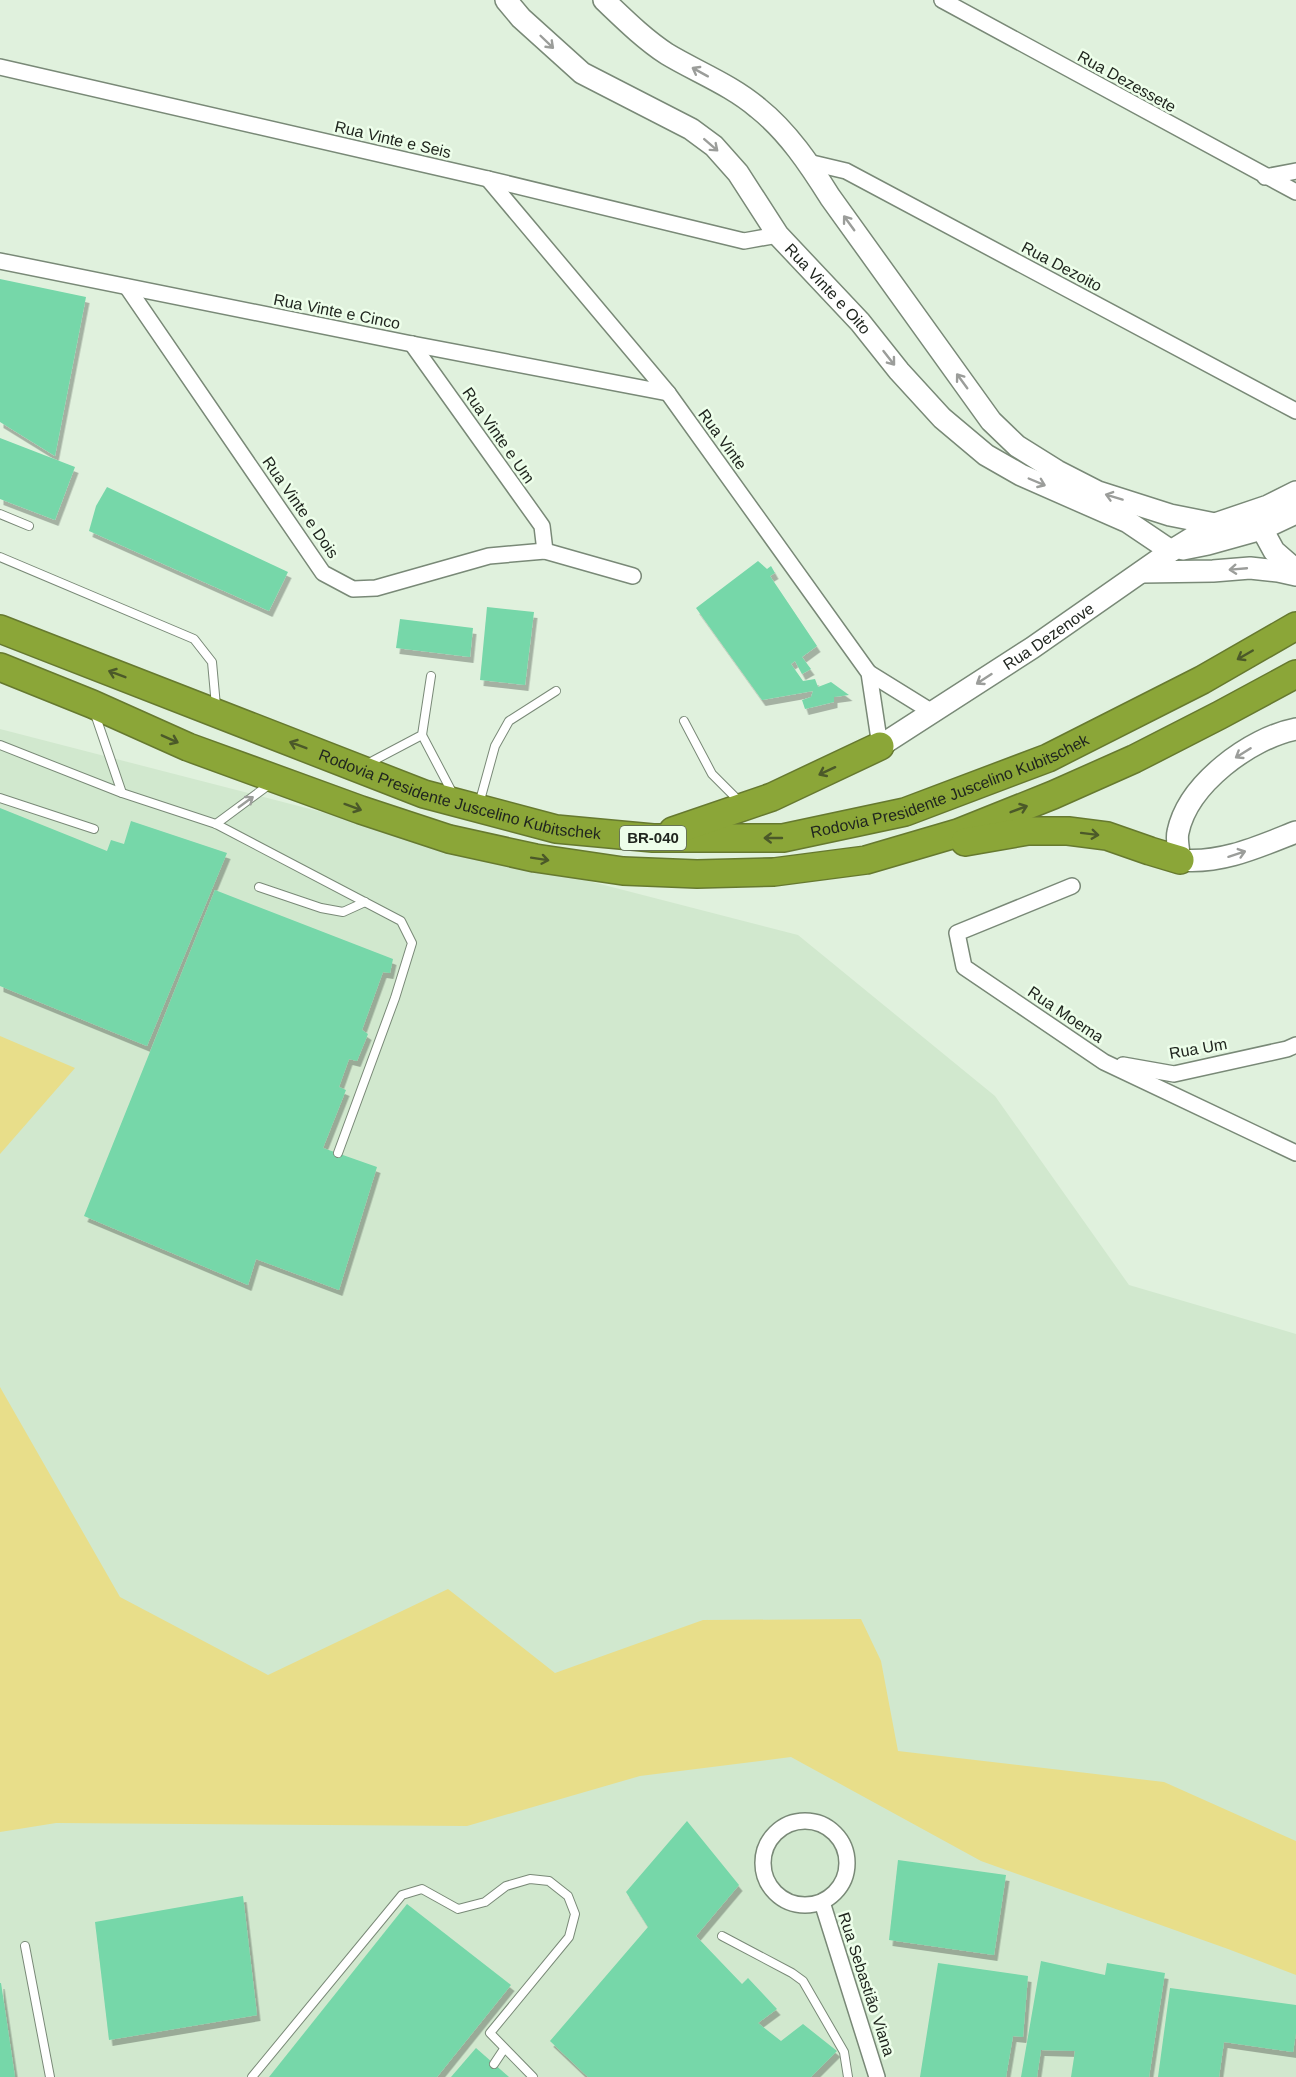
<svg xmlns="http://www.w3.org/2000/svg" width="1296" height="2077" viewBox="0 0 1296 2077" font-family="Arial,sans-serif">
<defs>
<filter id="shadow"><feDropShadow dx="3.5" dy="6" stdDeviation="0" flood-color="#0004"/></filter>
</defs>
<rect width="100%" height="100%" fill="#e0f1dd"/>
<path fill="#d1e8ce" d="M0,729l798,206 197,161 134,189 167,49v743h-1296z"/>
<g fill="#e8de8a">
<path d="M0,1036l75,32 -75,86z"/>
<path d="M0,1387l120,210 148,78 180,-86 107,84 148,-53 158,-1 20,42 17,90 266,31 132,59v134l-68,-26 -247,-88 -190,-104 -151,19 -173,50 -411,-3 -56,9z"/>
</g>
<g fill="#76d7a9" filter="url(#shadow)">
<path d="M0,279l86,18 -31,159 -55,-34z"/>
<path d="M0,438l75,29 -20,53 -55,-21z"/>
<path d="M107,487l181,85 -19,39 -180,-80 7,-25z"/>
<path d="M758,561l9,8 4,-3 4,7 -5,3 47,70 -15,11 9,12 -9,5 -7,-13 -4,3 12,17 12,-2 3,8 13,-5 18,13 -15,2v5l-29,7 -3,-9 9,-3 2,-6 -51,9 -66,-92z"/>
<path d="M487,607l47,5 -9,73 -45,-5z"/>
<path d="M400,619l73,9 -3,29 -74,-9z"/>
<path d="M0,808l107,43 4,-11 13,4 7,-23 96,32 -80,193 -147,-60z"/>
<path d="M215,890l178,69 -3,14 -7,-1 -21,58 6,4 -11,27 -8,-2 -10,28 7,3 -23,58 54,19 -38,123 -83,-31 -8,26 -164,-69z"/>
<path d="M687,1821l52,64 -43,51 46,48 6,-6 29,31 -19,14 23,18 22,-17 34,27 -26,26h-223l-38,-36 98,-114 -22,-35z"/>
<path d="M898,1860l108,15 -12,80 -105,-15z"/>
<path d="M243,1896l14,119 -148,25 -14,-118z"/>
<path d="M407,1904l104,81 -74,92h-168z"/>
<path d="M1041,1961l64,14 2,-12 58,10 -16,104h-78l4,-26 -34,-1 -4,27h-16z"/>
<path d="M938,1963l90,13 -5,61 -10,-1 -7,41h-86z"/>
<path d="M0,1983h1l14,94h-15z"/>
<path d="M1170,1988l126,17v28l-3,19 -69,-10 -5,35h-61z"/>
<path d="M476,2048l33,29h-58z"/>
</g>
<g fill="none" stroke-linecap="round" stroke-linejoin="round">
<g stroke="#798977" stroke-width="10">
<g id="lane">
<path d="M0,514l29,12"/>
<path d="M0,557l194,82 18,23 4,44"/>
<path d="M95,714l27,79"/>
<path d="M684,721l28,53 27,27"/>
<path d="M422,735l31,59"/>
<path d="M0,745l122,48 94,31 185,97 11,22 -17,55 -57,155"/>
<path d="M367,764l55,-29 9,-59"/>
<path d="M0,798l94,31"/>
<path d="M479,804l16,-58 14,-25 47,-30"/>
<path d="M216,824l54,-40"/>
<path d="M259,887l62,21 22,4 22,-10"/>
<path d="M722,1936l70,37 11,8 41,71 4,25"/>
<path d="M25,1946l25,131"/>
<path d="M494,2064l10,-15"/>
<path d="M252,2077l150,-182 20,-6 36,20 27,-7 21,-16 24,-7 19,2 19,15 7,18 -6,23 -79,96 43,44"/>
</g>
</g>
<g stroke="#798977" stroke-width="18">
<g id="street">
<path d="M942,0l354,192"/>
<path d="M0,67l488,112 256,62 34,-6"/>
<path d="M808,162l38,9 450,240"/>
<path d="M1265,177l31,-6"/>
<path d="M488,179l180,214 201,280 11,73"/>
<path d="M0,261l412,83 256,49"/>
<path d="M127,287l196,286 30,16 23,-1 113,-32 56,-5 88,25"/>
<path d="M412,344l130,182 3,25"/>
<path d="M869,673l63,39"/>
<path d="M1072,886l-115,47 7,34 140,95 192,91"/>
<path d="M1123,1065l51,9 113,-25 9,-4"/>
<circle cx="805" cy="1863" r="42"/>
<path d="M822,1902l55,175"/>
</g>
</g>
<g stroke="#798977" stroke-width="24">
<g id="secondary">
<path id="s1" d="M506,0l15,18 61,55 109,56 23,17 24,27 40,62 82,87 39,49 43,47 44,37 35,20 107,47 43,29"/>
<path d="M604,0c20,19 40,39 63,54 30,18 64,31 91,54 30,24 52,57 72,89l161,224 26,25 40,25 41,21 72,23 45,9 53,-18 28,-14"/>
<path d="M1262,529l12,22 22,19"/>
<path d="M1183,549l25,-5 54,-15 34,-16"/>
<path d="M1142,572l71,-1 37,-3 28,3 18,4"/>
<path d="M1296,729c-46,9 -108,55 -118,103 -2,8 1,19 2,28 41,4 78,-13 116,-28"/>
<path id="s2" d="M880,746l152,-98 139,-97 44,-27"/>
</g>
</g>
<g stroke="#66792f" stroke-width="30">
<g id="highway">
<path id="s3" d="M0,629l424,165 132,35 97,9h130l122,-26 143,-54 154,-78 94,-54"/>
<path d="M0,667l92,37 96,43 173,63 88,29 86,19 88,13 74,3 77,-2 92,-12 92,-27 95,-38 81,-36 86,-44 76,-41"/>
<path d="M673,831l99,-34 108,-51"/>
<path d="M965,842l63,-11h40l39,5 43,15 30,9"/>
</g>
</g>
<use href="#lane" stroke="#fff" stroke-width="8"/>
<use href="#street" stroke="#fff" stroke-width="15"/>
<use href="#secondary" stroke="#fff" stroke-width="21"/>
<use href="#highway" stroke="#8ba638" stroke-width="27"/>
</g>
<defs><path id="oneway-shaft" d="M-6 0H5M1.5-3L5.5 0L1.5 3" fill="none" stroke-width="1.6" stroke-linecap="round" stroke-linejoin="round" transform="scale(1.5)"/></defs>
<g stroke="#9b9d9a">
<use href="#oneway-shaft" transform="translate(547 42) rotate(44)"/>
<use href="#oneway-shaft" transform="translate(700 72) rotate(-151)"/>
<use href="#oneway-shaft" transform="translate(711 145) rotate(41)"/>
<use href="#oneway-shaft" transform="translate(849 223) rotate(-126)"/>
<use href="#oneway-shaft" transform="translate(889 358) rotate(52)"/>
<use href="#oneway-shaft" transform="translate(962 381) rotate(-126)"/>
<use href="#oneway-shaft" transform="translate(1037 482) rotate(23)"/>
<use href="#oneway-shaft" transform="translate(1114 497) rotate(-163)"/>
<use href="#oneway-shaft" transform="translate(1238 569) rotate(175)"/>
<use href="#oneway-shaft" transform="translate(984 679) rotate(147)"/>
<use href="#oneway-shaft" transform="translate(1243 753) rotate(148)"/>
<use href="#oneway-shaft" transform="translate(246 802) rotate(-36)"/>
<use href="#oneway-shaft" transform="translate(1237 854) rotate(-18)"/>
</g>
<g stroke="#4b5929">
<use href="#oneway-shaft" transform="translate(1245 655) rotate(150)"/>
<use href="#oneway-shaft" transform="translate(117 674) rotate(-159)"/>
<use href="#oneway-shaft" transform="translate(170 739) rotate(24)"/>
<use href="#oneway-shaft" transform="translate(298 745) rotate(-159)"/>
<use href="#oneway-shaft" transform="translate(827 771) rotate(155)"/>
<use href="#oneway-shaft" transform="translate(353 807) rotate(20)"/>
<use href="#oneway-shaft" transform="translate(1019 809) rotate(-21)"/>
<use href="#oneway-shaft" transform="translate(1090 834) rotate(7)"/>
<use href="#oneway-shaft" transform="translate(773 838) rotate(-180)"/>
<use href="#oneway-shaft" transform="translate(540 859) rotate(9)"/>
</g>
<g text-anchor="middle" stroke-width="5" stroke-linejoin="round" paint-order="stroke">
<rect fill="#edfeea" stroke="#5e675c" stroke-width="1.5" x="620" y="826" width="66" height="24" rx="4.5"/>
<g font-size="15" font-weight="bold" fill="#20261f">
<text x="653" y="843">BR-040</text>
</g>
<g font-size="16" fill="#20261f" stroke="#edfeea">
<text transform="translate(1127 81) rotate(29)" y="6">Rua Dezessete</text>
<text transform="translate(393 139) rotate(13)" y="6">Rua Vinte e Seis</text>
<text transform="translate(1062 266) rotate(28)" y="6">Rua Dezoito</text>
<text dy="6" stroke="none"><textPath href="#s1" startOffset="440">Rua Vinte e Oito</textPath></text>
<text transform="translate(337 311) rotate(11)" y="6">Rua Vinte e Cinco</text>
<text transform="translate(499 435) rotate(55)" y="6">Rua Vinte e Um</text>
<text transform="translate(723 439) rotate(54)" y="6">Rua Vinte</text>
<text transform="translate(301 507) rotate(55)" y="6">Rua Vinte e Dois</text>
<text dy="6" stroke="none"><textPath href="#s2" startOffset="201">Rua Dezenove</textPath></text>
<text dy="6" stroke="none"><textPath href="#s3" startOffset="994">Rodovia Presidente Juscelino Kubitschek</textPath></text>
<text dy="6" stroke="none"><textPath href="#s3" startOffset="490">Rodovia Presidente Juscelino Kubitschek</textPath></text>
<text transform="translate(1066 1014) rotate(34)" y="6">Rua Moema</text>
<text transform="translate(1198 1048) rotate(-10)" y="6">Rua Um</text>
<text transform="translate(867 1984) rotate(72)" y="6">Rua Sebastião Viana</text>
</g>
</g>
</svg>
